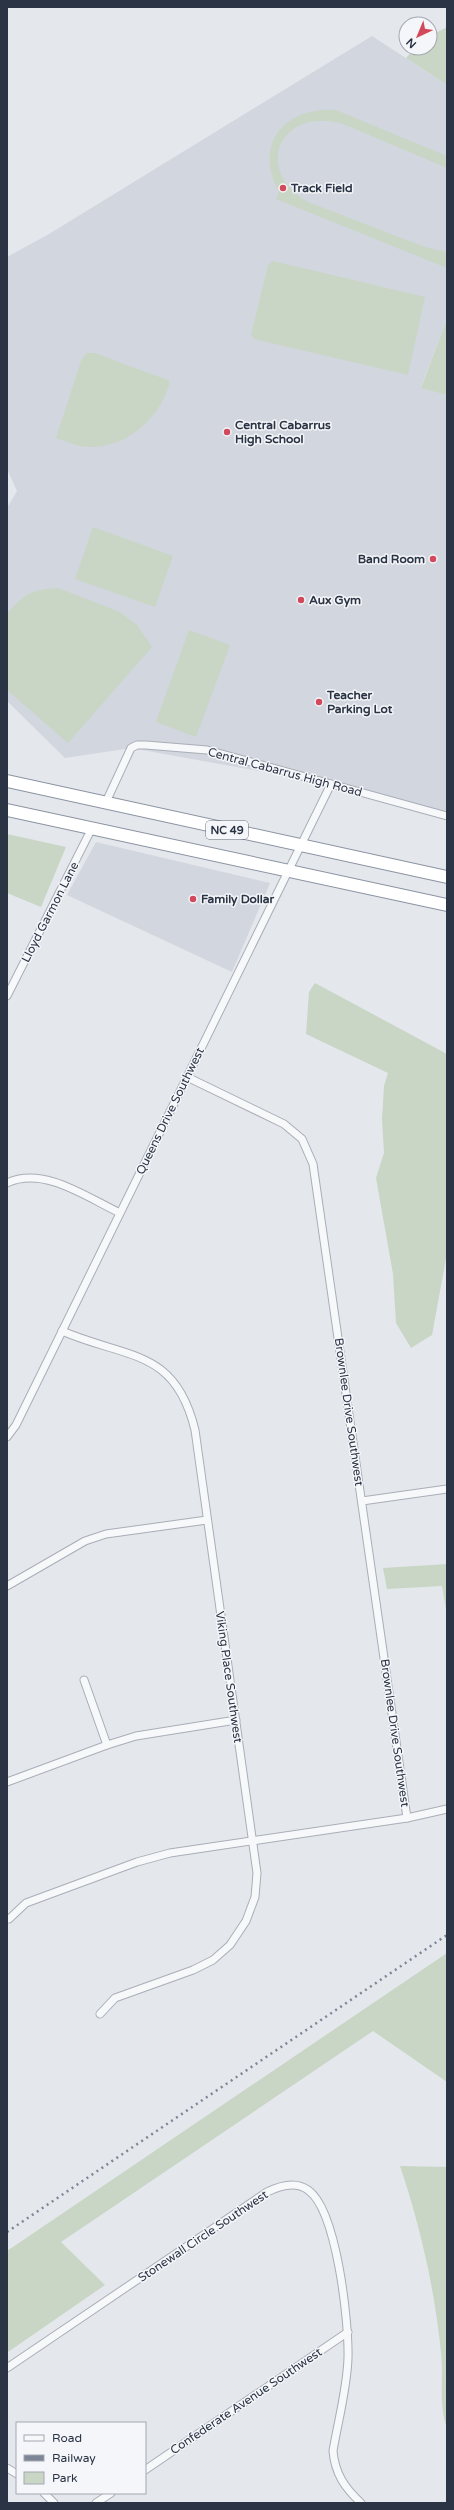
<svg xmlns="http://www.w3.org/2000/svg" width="454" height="2510" viewBox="0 0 454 2510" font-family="'Varela Round',sans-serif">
<rect width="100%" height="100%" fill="#e4e7ec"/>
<g fill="#d2d6de">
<path d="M372,36l75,49v234l-26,68 26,8v419l-116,-30 -200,-36 -66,10 -58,-57v-193l10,-17 -10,-22v-212l42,-23z"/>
<path d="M96,842l174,41 -38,89 -165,-77z"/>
</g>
<g fill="#c9d6c5">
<path d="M447,27v58l-41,-27 9,-10h15v-12z"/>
<path d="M325,110h11l111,46v12l-99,-42c-64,-24 -99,42 -40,76l117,45 22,5v16l-171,-69 3,-7c-23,-41 -2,-80 46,-82z"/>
<path d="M273,261l152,36 -17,78 -154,-36 -3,-4 17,-70z"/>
<path d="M447,319v76l-26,-7z"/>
<path d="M87,353h8l75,28c-8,34 -39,64 -76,66 -14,1 -26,-5 -38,-9l26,-80z"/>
<path d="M93,527l80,29 -18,51 -80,-28z"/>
<path d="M58,588l62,24 17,13 15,22 -84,96 -61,-53v-76c18,-21 24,-24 51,-26z"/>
<path d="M189,630l41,15 -34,92 -40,-15z"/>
<path d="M7,834l59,13 -25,60 -34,-14z"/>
<path d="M315,983l132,71v199l-15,82 -21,13 -15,-25 -3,-49 -17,-96 8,-25 -2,-34 2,-33 4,-13 -82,-39 3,-42z"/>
<path d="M447,1564v51l-5,-29 -55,3 -4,-21z"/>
<path d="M447,1953v129l-74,-51 -312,211 44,43 -97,67 -1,-101z"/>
<path d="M400,2166l47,1v261c-9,-25 -3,-49 -6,-75 -6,-63 -21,-128 -41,-187z"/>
</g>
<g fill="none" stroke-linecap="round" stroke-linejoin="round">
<g stroke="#a9aeb7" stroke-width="9">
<g id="minor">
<path d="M106,802l25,-54 6,-3h9l61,5 240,66"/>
<path d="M7,996l85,-168"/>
<path d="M187,1077l97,47 18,15 11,25 94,654"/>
<path d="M7,1183c37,-17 79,14 113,30"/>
<path d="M62,1331c65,28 113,17 133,99l62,443 -2,24 -9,24 -16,24 -17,15 -20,10 -78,28 -15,16"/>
<path d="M7,1437l9,-12 315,-641"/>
<path d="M362,1501l85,-12"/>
<path d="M7,1586l78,-45 21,-7 101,-14"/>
<path d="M84,1680l23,65"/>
<path d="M7,1782l100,-37 29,-9 100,-16"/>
<path d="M9,1919l17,-16 111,-41 33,-9 237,-35 40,-9"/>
<path d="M7,2368l260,-176c12,-6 29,-11 41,-2 29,20 41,133 40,168 -1,31 -10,63 -15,93 2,23 12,37 28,52"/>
<path d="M7,2468l10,6"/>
<path d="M145,2470l203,-138"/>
<path d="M44,2493l10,10"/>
<path d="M96,2503l15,-10"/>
</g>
</g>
<g stroke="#8b94a3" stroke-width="14">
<g id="trunk">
<path d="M7,781l440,96"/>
<path d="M7,810l440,95"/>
</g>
</g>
<use href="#minor" stroke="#f7f8fa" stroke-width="7"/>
<use href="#trunk" stroke="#fff" stroke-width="12"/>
<path stroke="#7d8696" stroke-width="2.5" stroke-dasharray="2 4" stroke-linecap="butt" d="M7,2232l440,-297"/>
</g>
<g fill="#d1495b" stroke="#f4f6f9" stroke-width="1.5">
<circle cx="283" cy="188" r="4"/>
<circle cx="227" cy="432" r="4"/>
<circle cx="433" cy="559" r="4"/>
<circle cx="301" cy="600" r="4"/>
<circle cx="319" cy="702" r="4"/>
<circle cx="193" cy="899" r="4"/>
</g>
<g text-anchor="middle" stroke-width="3" stroke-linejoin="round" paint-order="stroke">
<rect fill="#f4f6f9" stroke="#676e7b" stroke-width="1" x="206" y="821" width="42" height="18" rx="3"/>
<g font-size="11" font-weight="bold" fill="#2b3445">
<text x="227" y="834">NC 49</text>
</g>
<g font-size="12" font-weight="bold" fill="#2b3445" stroke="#f4f6f9" text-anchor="start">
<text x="291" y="192">Track Field</text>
<text x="235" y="429">Central Cabarrus<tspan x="235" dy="14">High School</tspan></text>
<text x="425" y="563" text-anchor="end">Band Room</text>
<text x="309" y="604">Aux Gym</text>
<text x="327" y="699">Teacher<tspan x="327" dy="14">Parking Lot</tspan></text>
<text x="201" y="903">Family Dollar</text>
</g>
<g font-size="12" fill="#2b3445" stroke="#f4f6f9">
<text transform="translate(285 772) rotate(15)" y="4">Central Cabarrus High Road</text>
<text transform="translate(50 912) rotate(-63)" y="4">Lloyd Garmon Lane</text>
<text transform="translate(170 1111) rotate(-64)" y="4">Queens Drive Southwest</text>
<text transform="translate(349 1412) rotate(82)" y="4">Brownlee Drive Southwest</text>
<text transform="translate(229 1677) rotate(82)" y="4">Viking Place Southwest</text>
<text transform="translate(395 1733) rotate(82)" y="4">Brownlee Drive Southwest</text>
<text transform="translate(203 2236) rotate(-34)" y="4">Stonewall Circle Southwest</text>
<text transform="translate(246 2401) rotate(-34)" y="4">Confederate Avenue Southwest</text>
</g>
</g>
<rect width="454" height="2510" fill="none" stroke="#2b3445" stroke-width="16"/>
<rect x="16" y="2422" width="130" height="72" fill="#f4f6f9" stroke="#a4a8b1"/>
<rect x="24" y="2435" width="20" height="6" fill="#f7f8fa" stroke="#a4a8b1"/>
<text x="52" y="2442" font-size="12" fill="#2b3445">Road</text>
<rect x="24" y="2455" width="20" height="6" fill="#7d8696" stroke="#a4a8b1"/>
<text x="52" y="2462" font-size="12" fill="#2b3445">Railway</text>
<rect x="24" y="2472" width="20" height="12" fill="#c9d6c5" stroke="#a4a8b1"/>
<text x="52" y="2482" font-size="12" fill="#2b3445">Park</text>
<g transform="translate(418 36) rotate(224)"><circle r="19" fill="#f4f6f9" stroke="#a4a8b1"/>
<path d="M0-3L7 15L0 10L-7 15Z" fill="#d1495b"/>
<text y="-6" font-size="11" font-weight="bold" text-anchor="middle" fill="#2b3445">N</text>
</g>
</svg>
